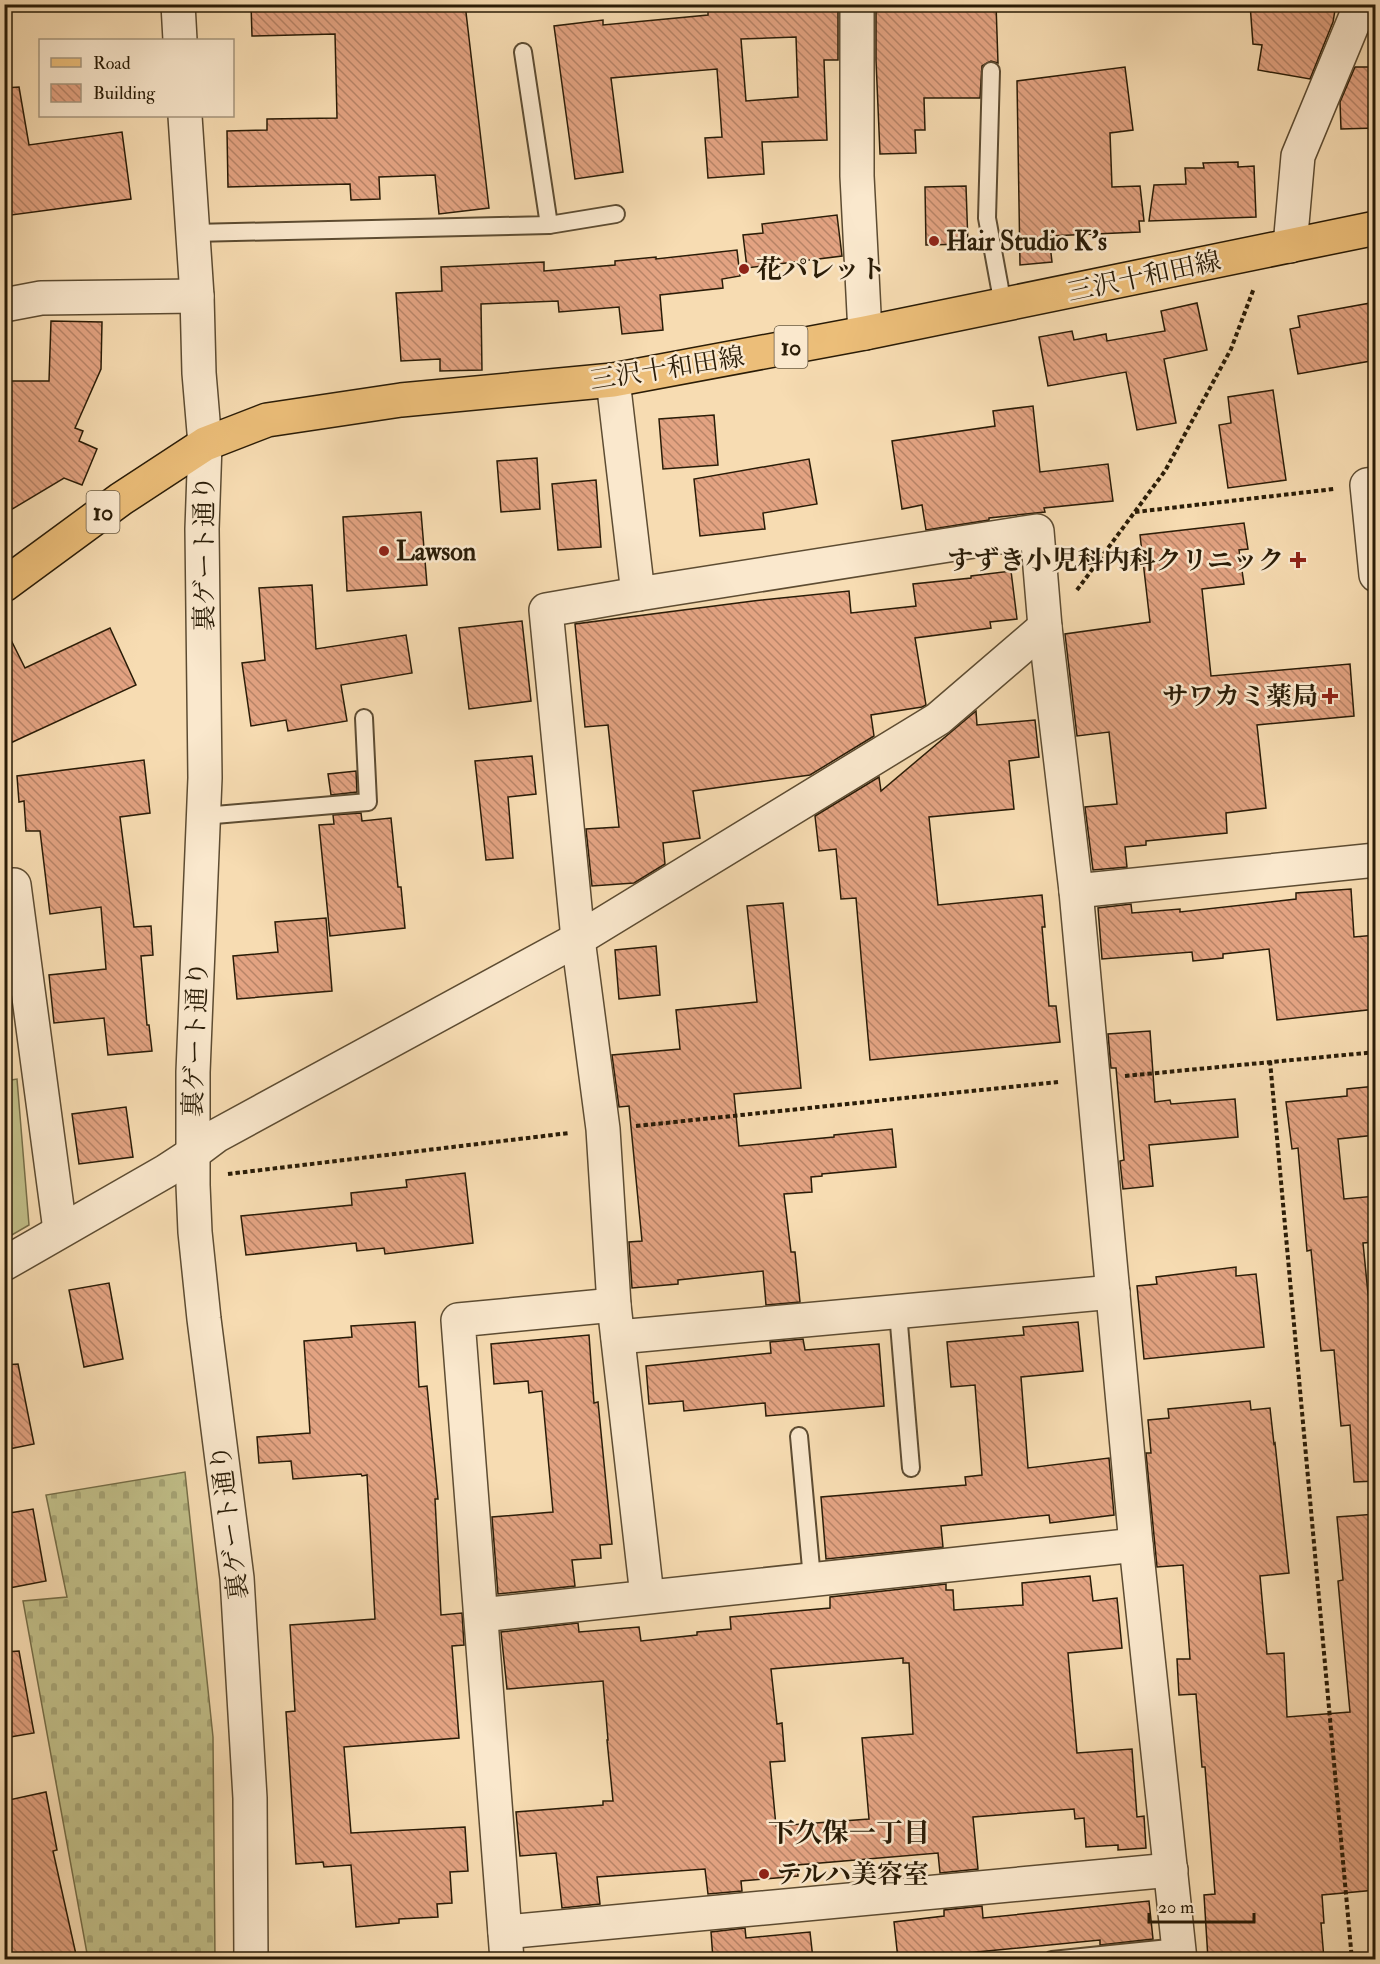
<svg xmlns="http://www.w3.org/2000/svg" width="1380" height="1964" viewBox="0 0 1380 1964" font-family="'IM FELL Double Pica','Noto Serif JP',serif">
<defs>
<pattern id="cemetery-stones" width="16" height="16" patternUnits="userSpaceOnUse" patternTransform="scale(1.5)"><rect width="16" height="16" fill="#c1bf89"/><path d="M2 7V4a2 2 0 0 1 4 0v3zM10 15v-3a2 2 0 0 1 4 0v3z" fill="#a6a475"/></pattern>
<pattern id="building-back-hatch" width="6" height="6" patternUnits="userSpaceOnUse" patternTransform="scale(1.5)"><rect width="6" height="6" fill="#e3a382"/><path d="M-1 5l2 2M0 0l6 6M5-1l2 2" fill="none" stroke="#b88468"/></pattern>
</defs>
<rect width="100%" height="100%" fill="#f7dcb2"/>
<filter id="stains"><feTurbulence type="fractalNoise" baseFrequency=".00333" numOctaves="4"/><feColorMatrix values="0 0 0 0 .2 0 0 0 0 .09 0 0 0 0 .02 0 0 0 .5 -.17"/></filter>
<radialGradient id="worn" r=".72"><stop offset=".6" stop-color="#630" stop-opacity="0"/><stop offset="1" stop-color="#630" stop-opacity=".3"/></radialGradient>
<path fill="url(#cemetery-stones)" stroke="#766e48" stroke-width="1.5" d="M185,1472l28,265 2,222h-127l-65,-358 44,-4 -21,-102z"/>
<path fill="#c1bf89" stroke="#766e48" stroke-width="1.5" d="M17,1079l12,146 -24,14v-158z"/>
<g fill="url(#building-back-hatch)" stroke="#2a1c07" stroke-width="1.5" fill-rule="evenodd">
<path d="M251,4h214l24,204 -50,6 -4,-39 -56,2 1,22 -29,1 -1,-16 -122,3 -1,-56 40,-1v-11l70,-1 -2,-84 -83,2z"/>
<path d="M708,4h130v56h-14l3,80 -65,2 2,32 -56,4 -3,-40 17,-1 -5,-68 -106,9 12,94 -48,7 -21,-153 49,-6v5l105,-10zM796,37l2,60 -52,4 -5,-62z"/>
<path d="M876,4h120l2,59 -7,-2 -9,5 -2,32h-56l1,32h-10l1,23 -36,1 -4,-94z"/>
<path d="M1250,4h86l-3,18 -23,57 -52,-9 4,-25 -9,-1z"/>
<path d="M1125,67l8,63 -23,3 2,54 28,-1 4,35h-5l1,11 -91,4 3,26 -32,3 -3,-184z"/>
<path d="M1355,67h21v61l-35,1 -1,-27z"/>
<path d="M19,87l10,58 93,-13 9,67 -127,17v-128z"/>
<path d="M1238,162v5l16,-1 2,51 -107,4 5,-36 32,-1 -1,-16h19l-1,-5z"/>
<path d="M966,186l2,58 -42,1 -1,-58z"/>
<path d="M837,215l5,41 -95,12 -4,-33 20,-2 -1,-9z"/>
<path d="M737,250l3,26 -18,3 1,9 -63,7 3,35 -41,4 -3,-27 -60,5 -1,-11 -77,3 1,66 -42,1v-12l-39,2 -5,-68 46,-2 -1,-24 103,-5v9l71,-6v-4l41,-4v2z"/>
<path d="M1376,302v58l-78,14 -8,-45 10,-2 -2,-11z"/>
<path d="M1197,303l10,47 -43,9 12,64 -39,7 -11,-58 -78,14 -9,-49 33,-6 2,9 32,-6 1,7 58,-10 -4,-20z"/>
<path d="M51,321l51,1 -1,47 -26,59 8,3 -4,10 18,8 -15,36 -18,-7 -60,36v-133h45z"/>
<path d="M1273,390l13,90 -58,8 -9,-63 12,-2 -3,-26z"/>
<path d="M1033,406l7,66 68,-8 5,37 -69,7 1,4 -56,6v2l-63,10 -4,-25 -20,4 -10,-68 103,-15 -2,-15z"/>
<path d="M714,415l4,50 -55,4 -4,-50z"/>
<path d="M537,458l3,51 -39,3 -4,-51z"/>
<path d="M809,459l8,45 -54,9 2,16 -65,7 -6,-57z"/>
<path d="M596,480l5,67 -43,3 -6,-66z"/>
<path d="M421,512l6,73 -80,6 -4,-74z"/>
<path d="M1244,523l4,26 -9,1 5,34 -42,5 9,87 139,-12 4,52 -97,9 9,83 -40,5 1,20 -81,8v4l-21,2 2,20 -34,3 -8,-63 32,-3 -8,-72 -32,4 -12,-102 85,-12 -10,-87z"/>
<path d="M1011,571l6,48 -27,3 1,6 -76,10 11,67 -4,2 -51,8 3,21 -64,39 -117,16 7,47 -37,5 2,21 -31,19 -42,3 -6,-57 33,-2 -11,-102 -23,2 -10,-103 178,-23 96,-10 2,22 65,-7 -3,-22 58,-6v-2z"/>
<path d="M312,585l4,64 90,-14 6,38 -71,12 6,36 -59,10 -2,-11 -35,6 -9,-63 23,-3 -6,-72z"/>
<path d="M522,621l9,80 -62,8 -10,-81z"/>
<path d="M4,626l21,42 85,-40 26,57 -132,61z"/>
<path d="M976,711l1,14 58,-5 4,37 -30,4 5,48 -85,8 9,88 104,-10 3,32h-3l7,79h7l4,36 -190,18 -14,-162 -15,1 -5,-50 -17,2 -4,-35 64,-39 2,14z"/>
<path d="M532,756l4,38 -28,3 5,61 -27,2 -11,-99z"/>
<path d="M144,760l6,53 -30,4 14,110 17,-1 2,29 -12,1 6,69h2l3,26 -44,4 -4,-37 -50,5 -5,-48 57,-6 -5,-62 -51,7 -10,-83h-14l-2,-30 -5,1 -2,-26z"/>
<path d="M356,771l1,21 -26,3 -3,-21z"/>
<path d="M361,813l1,8 29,-3 7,69h3l4,41 -75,8 -11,-111 15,-1 -1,-9z"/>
<path d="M1351,889l3,48 22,-2v74l-99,11 -8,-71 -46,5v4l-30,3 -1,-9 -90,7 -4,-51 33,-4 1,9 48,-4v3l116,-13v-6z"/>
<path d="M783,903l18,185 -67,6 5,52 95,-9v-2l58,-6 4,38 -74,7v2l-11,1 1,15 -28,2 7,58h4l5,50 -34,3 -3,-34 -85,9v4l-46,4 -3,-46 13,-1 -13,-135 -10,1 -7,-52 68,-6 -4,-39 81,-8 -10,-96z"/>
<path d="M326,918l6,73 -95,8 -4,-43 45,-4 -3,-30z"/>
<path d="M656,946l4,49 -41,4 -4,-49z"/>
<path d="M1150,1031l5,71 15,-2 1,4 64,-5 3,38 -89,8 4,41 -30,3 -3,-28 4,-1 -8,-92h-5l-3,-34z"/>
<path d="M1376,1086v49l-38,4 6,60 32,-3v46l-13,1 13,132v106l-22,1 -4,-57 -9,1 -7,-76 -13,1 -10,-101 -4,1 -9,-103 -6,1 -6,-47 61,-6v-7z"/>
<path d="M126,1107l7,50 -54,7 -7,-50z"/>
<path d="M465,1173l8,70 -88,11 -1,-6 -27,3 -1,-8 -110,12 -5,-39 111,-11 -1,-12 56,-6 -1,-7z"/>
<path d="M1236,1267v9l20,-2 8,73 -120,12 -7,-73 20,-2 -1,-7z"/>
<path d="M109,1283l14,76 -39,8 -15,-77z"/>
<path d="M415,1322l4,65 8,-1 11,113h-3l6,116 21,-2 2,32 -12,1 7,92 -115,9 7,86 114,-6 3,44 -18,1 2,31 -15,1 1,13 -39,2v4l-43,4 -5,-62 -27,2 -1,-5 -27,2 -10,-152 9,-1 -5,-86 85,-6 -8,-144 -5,1 -1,-2 -68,5 -2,-18 -32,2 -2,-26 53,-4 -6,-92 48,-4 -1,-11z"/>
<path d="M1078,1322l5,49 -62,6 7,91 81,-10 5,57 -64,8 -1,-8 -108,11 2,21 -117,12 -5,-62 145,-12 -1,-8 17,-2 -7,-90 -24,2 -4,-45 77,-7 -1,-8z"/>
<path d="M589,1335l5,68 4,-1 14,142 -12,1 1,13 -29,2 3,26 -77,8 -6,-77 61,-5 -11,-121 -13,2 -1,-12 -34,3 -3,-40z"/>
<path d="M803,1339l2,11 74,-6 5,62 -118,10 -1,-13 -81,8 -1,-10 -34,3 -3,-38 125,-13 -1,-11z"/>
<path d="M18,1364l16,80 -30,6v-85z"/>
<path d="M1250,1401l1,9 19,-2 4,36 1,-1 14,130 -29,3 7,78 17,-1 3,64 63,-5 -12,-131 5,-1 -6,-63 39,-3v376l-54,5 2,28h-3l3,36h-116l-4,-64 11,-1 -10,-127h-3l-6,-73 -17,1 -2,-36h13l-7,-94 -26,2 -11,-114h5l-3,-33 21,-2 -1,-9z"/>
<path d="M33,1509l13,72 -42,8v-75z"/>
<path d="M1090,1576l3,25 24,-3 5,50 -54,5 9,100 55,-4 5,68 7,-1 2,32 -28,2v-5l-32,2 -2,-29 -9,1 -1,-10 -101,8 5,52 -38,4 -2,-20 -141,12 1,11 -57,5 1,10 -34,3 -3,-25 -108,8 3,27 -38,4 -6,-55 -36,3 -4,-44 87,-7v-4h10l-6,-61h1l-5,-59 -96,8 -6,-57 77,-9 1,9 60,-5 2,14 56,-6v-3l34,-3 -1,-12 100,-9v-11l116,-13v6h7l1,20 69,-5 -1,-22zM903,1658v5h6l4,71 -51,4 7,81 -93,7 -6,-64 15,-1 -3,-38 -5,1 -6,-55z"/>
<path d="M19,1651l15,82 -30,5v-86z"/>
<path d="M46,1792l11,58 -4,1 24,108h-73v-158z"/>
<path d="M1149,1901l4,38 -53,6v-5l-144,14 1,5h-59l-4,-37 50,-6v-6l38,-4 1,12z"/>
<path d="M745,1928l1,10 64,-6 3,27h-100l-2,-27z"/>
</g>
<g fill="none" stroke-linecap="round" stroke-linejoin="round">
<g stroke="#5d4c32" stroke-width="20">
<g id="service">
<path d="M991,71l-4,147 16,87"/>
<path d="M549,225l67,-11"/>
<path d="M193,233l356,-8 -26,-173"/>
<path d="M203,816l165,-14 -4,-84"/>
<path d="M898,1312l13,156"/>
<path d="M799,1436l13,143"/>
<path d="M1052,1960l127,-13"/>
</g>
</g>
<g stroke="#5d4c32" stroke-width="36">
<g id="minor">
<path d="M857,4v172l8,157"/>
<path d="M1290,246l8,-90 63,-152"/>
<path d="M4,305l37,-7 156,-2"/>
<path d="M613,380l25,214"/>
<path d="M1376,484l-9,1 9,90"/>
<path d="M4,887l10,-2 46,345"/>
<path d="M1076,891l300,-31"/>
<path d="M192,1154l24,-18 362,-197 360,-220 107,-92"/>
<path d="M618,1337l495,-45"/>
<path d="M647,1596l-33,-291 -11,-176 -25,-190 -32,-329 92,-16 399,-63 8,96 31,264 60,654 44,415"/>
<path d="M481,1615l655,-70"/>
<path d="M505,1932l666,-62"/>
<path d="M507,1960l-49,-640 156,-15"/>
</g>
</g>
<g stroke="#5d4c32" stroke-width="36">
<g id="tertiary">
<path d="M178,4l2,36"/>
<path d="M185,116l12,180 2,77 6,71 -3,85 3,249 -12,294v113l2,47 9,87 33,259 13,220 1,162"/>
<path d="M4,1264l162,-93 26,-17"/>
</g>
</g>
<g stroke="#2a1c07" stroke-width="36">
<path id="primary" d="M4,585l117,-86 84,-55 62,-24 134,-20 212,-20 252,-47 511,-105"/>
</g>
<g stroke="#2a1c07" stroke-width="4" stroke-dasharray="4.5 3" stroke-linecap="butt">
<path d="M1135,512l199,-23"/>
<path d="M1077,590l88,-119 66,-122 23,-61"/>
<path d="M1270,1061l82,899"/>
<path d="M1125,1076l251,-24"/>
<path d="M636,1126l422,-44"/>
<path d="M228,1174l341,-41"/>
</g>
<use href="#service" stroke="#fae8cd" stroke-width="16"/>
<use href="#minor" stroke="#fae8cd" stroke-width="33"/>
<use href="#tertiary" stroke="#fae8cd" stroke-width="33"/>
<use href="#primary" stroke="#ecbe79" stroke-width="33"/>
</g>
<g fill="#8f2418" stroke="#fae8cd" stroke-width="2">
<circle cx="934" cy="241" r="6"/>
<circle cx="744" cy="269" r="6"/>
<circle cx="384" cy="551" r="6"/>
<path d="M1295 551h6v6h6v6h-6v6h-6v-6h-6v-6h6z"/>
<path d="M1327 687h6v6h6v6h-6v6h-6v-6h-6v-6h6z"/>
<circle cx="764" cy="1874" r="6"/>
</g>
<g text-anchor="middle" stroke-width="5" stroke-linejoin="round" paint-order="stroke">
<g fill="#fae8cd" stroke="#685942" stroke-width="1.5">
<rect x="774.5" y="326" width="33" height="42" rx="4.5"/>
<rect x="86.5" y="491" width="33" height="42" rx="4.5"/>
</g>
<g font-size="24" font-weight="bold" fill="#2a1c07">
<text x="791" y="355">10</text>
<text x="103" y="520">10</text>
</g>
<g font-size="26" font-weight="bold" fill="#2a1c07" stroke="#fae8cd" text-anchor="start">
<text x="946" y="250">Hair Studio K's</text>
<text x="756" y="278">花パレット</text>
<text x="396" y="560">Lawson</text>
<text x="1284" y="569" text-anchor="end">すずき小児科内科クリニック</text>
<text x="1318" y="705" text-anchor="end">サワカミ薬局</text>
<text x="776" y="1883">テルハ美容室</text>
</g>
<g font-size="26" fill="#2a1c07" stroke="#fae8cd">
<text transform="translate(1144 276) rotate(-12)" y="9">三沢十和田線</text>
<text transform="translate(667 368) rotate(-9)" y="9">三沢十和田線</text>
<text transform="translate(204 553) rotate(-90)" y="9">裏ゲート通り</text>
<text transform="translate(195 1039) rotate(-88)" y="9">裏ゲート通り</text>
<text transform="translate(229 1522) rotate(-97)" y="9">裏ゲート通り</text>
</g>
<g font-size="27" font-weight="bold" fill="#2a1c07" stroke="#fae8cd">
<text x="849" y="1842">下久保一丁目</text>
</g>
</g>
<rect width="1380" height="1964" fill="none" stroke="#f7dcb2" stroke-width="24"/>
<rect x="6" y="6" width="1368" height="1952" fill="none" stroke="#2a1c07" stroke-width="3"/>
<rect x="12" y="12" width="1356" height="1940" fill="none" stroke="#2a1c07" stroke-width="1.5"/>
<rect x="39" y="39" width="195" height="78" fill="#fae8cd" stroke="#a7967e" stroke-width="1.5"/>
<rect x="51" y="58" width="30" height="9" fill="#ecbe79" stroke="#a7967e" stroke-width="1.5"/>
<text x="93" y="69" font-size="18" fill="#2a1c07">Road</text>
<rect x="51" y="84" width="30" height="18" fill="url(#building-back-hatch)" stroke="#a7967e" stroke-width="1.5"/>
<text x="93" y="99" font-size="18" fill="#2a1c07">Building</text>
<path d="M1149 1913v9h105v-9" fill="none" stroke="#2a1c07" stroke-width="3"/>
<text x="1158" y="1913" font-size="18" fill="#2a1c07" stroke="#fae8cd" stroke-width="4.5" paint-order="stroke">20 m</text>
<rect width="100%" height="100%" filter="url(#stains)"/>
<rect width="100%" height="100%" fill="url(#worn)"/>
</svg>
